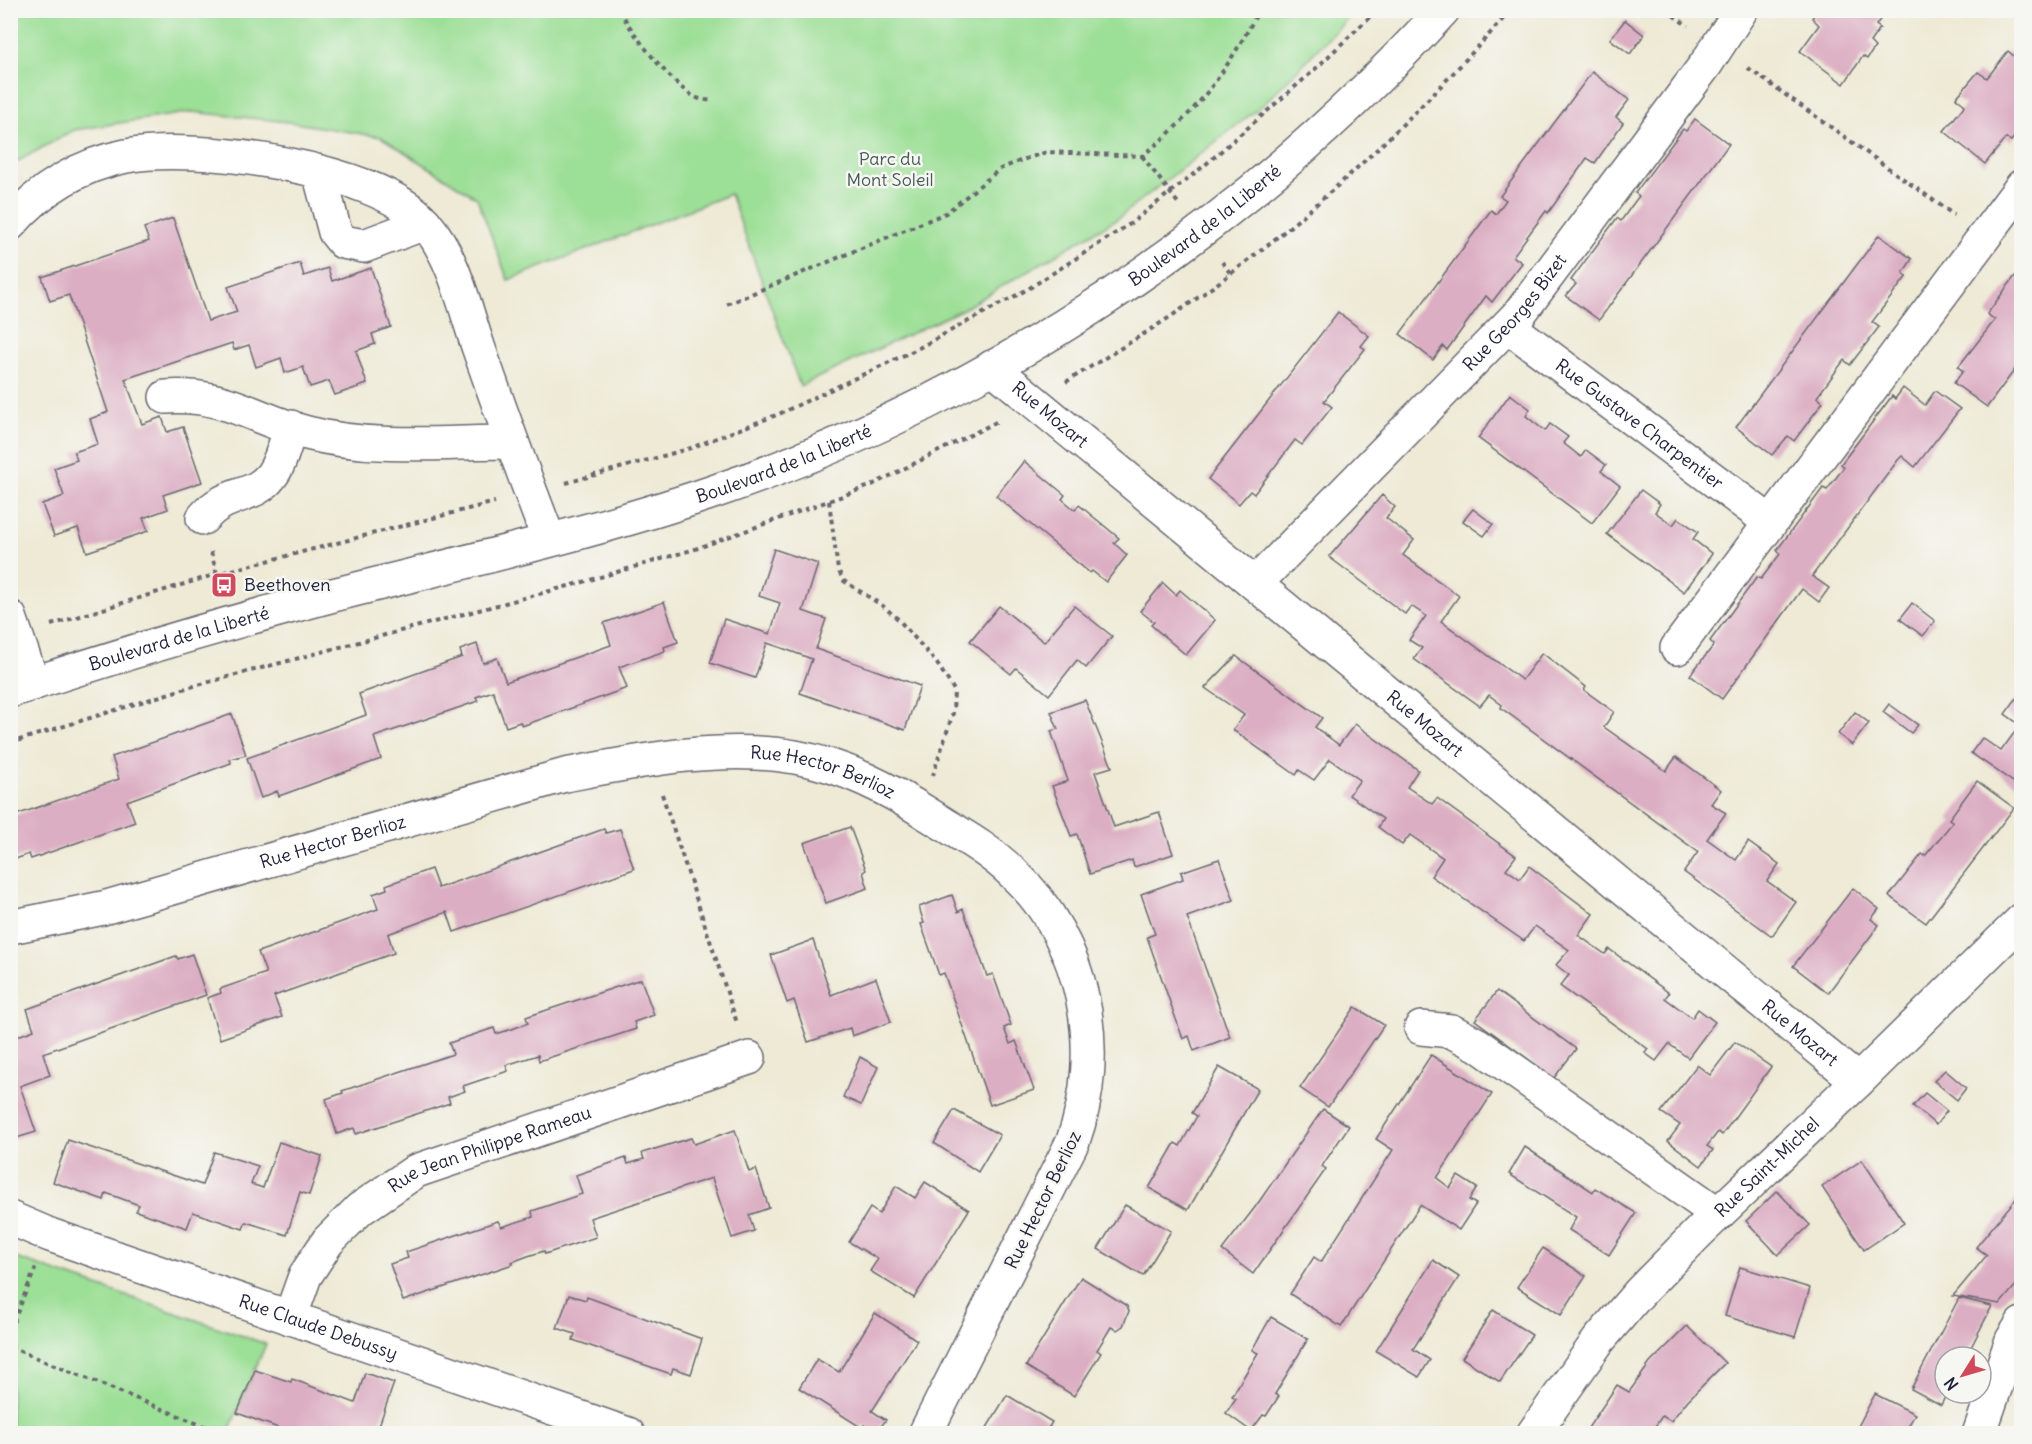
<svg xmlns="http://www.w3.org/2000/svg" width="2032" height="1444" viewBox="0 0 2032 1444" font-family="Delius,sans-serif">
<rect width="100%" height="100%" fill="#f6f6f2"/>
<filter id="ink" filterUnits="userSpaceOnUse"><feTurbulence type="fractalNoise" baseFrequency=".0167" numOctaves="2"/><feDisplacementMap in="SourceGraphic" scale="12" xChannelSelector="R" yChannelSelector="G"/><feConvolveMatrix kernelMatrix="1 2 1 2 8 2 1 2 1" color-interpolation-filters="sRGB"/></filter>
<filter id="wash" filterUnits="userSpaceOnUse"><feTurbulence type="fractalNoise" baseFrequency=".008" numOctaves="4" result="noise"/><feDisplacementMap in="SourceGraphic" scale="24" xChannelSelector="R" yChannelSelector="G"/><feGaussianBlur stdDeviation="1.35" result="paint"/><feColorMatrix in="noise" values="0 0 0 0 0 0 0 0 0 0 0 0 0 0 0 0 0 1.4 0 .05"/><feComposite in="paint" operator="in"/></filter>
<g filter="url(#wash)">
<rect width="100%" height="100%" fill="#eeead6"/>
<g fill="#9cdf96" stroke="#5f8068" stroke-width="1.5">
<path d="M11,10h1344v1l-91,93 -147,115 -154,90 -163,77 -70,-192 -222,86 -31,-82 -96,-61 -92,-15 -97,-10 -118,18 -63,35z"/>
<path d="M10,1256l256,88 -38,89h-217z"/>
</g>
<g id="blocks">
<g fill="#dcaec3">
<path d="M1817,10h70l-11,15 4,3 -10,14 5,5 -8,12 -4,-3 -19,28 -44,-33 19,-26 -7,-7z"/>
<path d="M1625,20l19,15 -14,19 -20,-15z"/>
<path d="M2008,51l14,12v65l-11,13 -5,-3 -21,26 -41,-33 21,-26 -9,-7 22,-26 9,6z"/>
<path d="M1592,72l37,28 -13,17 7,6 -28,40 -8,-5 -39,55 -2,-2 -33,45 9,7 -30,39 -6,-6 -39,54 -4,-4 -10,14 -33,-26 91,-124 5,4 10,-14 -6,-4z"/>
<path d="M1695,119l34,25 -130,176 -33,-24 10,-12 -5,-4 46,-62 4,3 9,-13 9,-12 -4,-3 48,-64 3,2z"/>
<path d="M173,218l35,103 29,-9 -9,-25 72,-24 4,13 24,-8 4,13 39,-13 20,59 -19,7 3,10 -19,7 11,33 -32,11 -6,-14 -19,6 -7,-20 -18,6 -4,-15 -25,9 -7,-22 -15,5 -2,-7 -107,36 17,45 20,-7 5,15 16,-5 19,55 -39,13 5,14 -25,9 5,13 -61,21 -9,-24 -24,8 -12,-32 22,-8 -10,-28 23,-8 -3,-8 24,-8 -8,-25 18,-7 -39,-117 -19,6 -8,-24 107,-36 -5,-13z"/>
<path d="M1879,235l33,24 -9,14 4,3 -35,46 7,5 -29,38 -6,-5 -27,37 6,5 -29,39 -6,-5 -16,19 -36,-28z"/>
<path d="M2015,276l7,5v79l-35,47 -33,-24 9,-12 -5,-4 37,-47 -8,-6z"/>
<path d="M1338,312l31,24 -8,10 4,3 -41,52 8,6 -30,38 -7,-5 -41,54 -4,-3 -11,13 -31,-25z"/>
<path d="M1903,388l22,17 10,-14 25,18 -45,58 -13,-11 -4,4 -86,116 17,12 -10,14 -17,-13 -80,110 -32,-24 24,-30 -4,-4 47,-64 4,2 10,-13 9,-12 -3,-4 46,-62 4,2 17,-23 -3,-3 51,-68 3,3z"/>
<path d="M1510,394l20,15 -4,7 19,15 5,-7 18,13 -5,6 18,14 5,-7 20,15 -5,6 19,15 -28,37 -114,-85z"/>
<path d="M1024,461l41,34 -3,4 13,11 4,-5 40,33 -5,5 13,12 -21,27 -14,-11 -2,2 -94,-77z"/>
<path d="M1641,490l19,14 -5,8 18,13 5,-7 20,14 -5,7 19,15 -28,38 -77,-58z"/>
<path d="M1382,495l13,12 -9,11 28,22 -11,15 56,41 -18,25 81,59 20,-27 44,34 -2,3 30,22 -10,15 62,44 10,-14 45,33 -10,14 15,9 -19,26 29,21 12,-18 31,22 -12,17 29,21 -24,34 -88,-64 14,-20 -197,-144 1,-3 -13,-10 -9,11 -66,-47 8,-11 -13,-8 17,-24 -15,-10 -6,8 -76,-57z"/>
<path d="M1473,509l20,15 -9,12 -21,-15z"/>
<path d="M774,549l44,15 -15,47 23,8 -10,30 104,37 -15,44 -105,-37 12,-34 -30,-11 -15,-5 -12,35 -45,-15 14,-44 46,15 10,-31 -21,-7z"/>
<path d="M1163,583l13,12 4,-5 35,30 -29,35 -35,-30 3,-3 -14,-11z"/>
<path d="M664,602l14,40 -14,5 1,4 -46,16 8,21 -105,38 -2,-4 -14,5 -13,-36 -17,6 2,4 -104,36 7,22 -102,37 -2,-5 -16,7 -14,-40 119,-43 -7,-21 103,-37 -2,-7 17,-6 6,19 14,-5 9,24 105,-37 -7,-22z"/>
<path d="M1912,603l23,18 -12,15 -23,-17z"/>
<path d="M999,606l45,36 30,-36 38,30 -26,32 -9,-8 -28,35 -33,-27 -5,6 -41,-33z"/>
<path d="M1236,656l86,62 -7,9 24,18 16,-21 63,46 -11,17 25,17 5,-6 79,58 -10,13 14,10 9,-13 64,48 -15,21 27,19 4,-5 60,44 -4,5 27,20 6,-9 17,13 -27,36 -19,-14 -13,17 -11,-8 3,-4 -88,-63 9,-11 -13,-10 13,-15 -34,-24 -11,15 -93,-65 12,-18 -33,-23 -8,10 -24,-18 5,-8 -34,-24 11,-15 -30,-21 -16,21 -15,-10 -3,5 -63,-45 11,-15 -39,-27z"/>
<path d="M2018,696l4,3v89l-51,-35 11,-15 19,13 19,-26 -15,-11z"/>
<path d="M1085,700l27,67 -17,5 19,55 45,-15 14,42 -39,13 -2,-7 -42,14 -13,-40 -6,2 -19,-50 16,-5 -17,-50 7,-2 -7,-17z"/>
<path d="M1889,704l29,21 -7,8 -28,-21z"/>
<path d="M1855,712l14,11 -17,22 -14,-11z"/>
<path d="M232,714l14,41 -16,4 1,4 -104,38 8,21 -104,37 -2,-5 -16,6 -3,-8v-35l109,-38 -7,-22z"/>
<path d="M1977,781l37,27 -88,115 -37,-27 33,-42 3,2 28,-34 -4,-3z"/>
<path d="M850,827l16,43 -3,2 5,16 -42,15 -22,-60z"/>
<path d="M604,829l2,4 14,-4 14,40 -180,63 -7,-20 -59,22 6,19 -120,43 8,21 -62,22 -13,-41 14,-5 -1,-4 46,-16 -8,-21 120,-43 -5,-15 14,-5 -1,-4 45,-16 7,19z"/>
<path d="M1219,859l15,41 -47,17 43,120 -36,14 -5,-15 -6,3 -36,-102 8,-3 -14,-40 42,-15 -2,-7z"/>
<path d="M1853,888l26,21 -8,10 8,6 -51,68 -35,-27z"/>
<path d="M952,895l6,17 5,-3 24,67 6,-2 18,51 -7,3 6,16 6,-3 18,49 -44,15 -46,-132 -5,2 -18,-51 3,-1 -5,-16z"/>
<path d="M813,940l18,55 45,-17 15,44 -39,14 -2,-8 -42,14 -14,-42 -7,3 -16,-48z"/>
<path d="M192,954l14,41 -163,58 7,22 -30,11 16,46 -26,8v-101l24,-9 -7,-21 149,-53 2,3z"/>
<path d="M641,979l13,36 -20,7 2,7 -97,32 -1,-6 -32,10 2,6 -45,15 2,5 -17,6 2,6 -94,31 -2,-6 -17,6 -11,-35 17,-6 -1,-2 111,-37 -4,-11 45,-15 2,6 16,-5 16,-6 -2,-6z"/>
<path d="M1497,991l79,58 -22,29 -79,-58z"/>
<path d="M1355,1007l29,18 -56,82 -28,-19z"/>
<path d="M1735,1042l36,25 -49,68 -4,-3 -11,14 6,4 -12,16 -33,-25 12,-16 -19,-13 36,-47 13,10z"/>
<path d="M1431,1055l61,39 -55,84 13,10 8,-12 19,12 -8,12 7,4 -17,26 -39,-25 -79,122 -51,-33 24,-37 7,5 72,-112 -17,-11z"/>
<path d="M860,1057l18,10 -17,38 -18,-8z"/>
<path d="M1219,1067l39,22 -70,121 -39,-22 26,-45 5,3 17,-30 -5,-3z"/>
<path d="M1945,1070l21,18 -9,12 -23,-19z"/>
<path d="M1925,1093l22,18 -11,14 -23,-19z"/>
<path d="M1323,1109l26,17 -27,40 4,3 -73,105 -31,-24 34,-44z"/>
<path d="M954,1110l46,25 -22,37 -44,-29z"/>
<path d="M735,1130l14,42 7,-3 13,39 -20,7 5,16 -22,7 -20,-60 -122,40 6,19 -51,17 -1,-3 -16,5 -16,6 1,2 -110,37 -13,-37 18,-6 -2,-6 92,-31 3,6 32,-10 -1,-6 50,-17 -6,-19 50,-17 2,6 16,-5 -2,-6 49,-15 3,6z"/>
<path d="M68,1140l134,45 12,-33 44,14 -7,18 12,4 16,-46 43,14 -13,39 -9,-3 -13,43 -41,-13 -3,7 -50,-17 -6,16 -51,-17 3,-6 -33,-12 -2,7 -51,-18z"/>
<path d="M1525,1147l68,45 2,-4 41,25 -27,42 -40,-25 7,-13 -67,-43z"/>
<path d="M1862,1160l42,63 -40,27 -42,-63z"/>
<path d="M925,1182l44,28 -55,88 -44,-27 8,-12 -29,-17 21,-34 9,6 17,-28 19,12z"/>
<path d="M1777,1191l33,34 -32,30 -32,-34z"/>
<path d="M2019,1195l3,3v80l-22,26 -47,-8 34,-41 -11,-8z"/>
<path d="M1125,1205l46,26 -28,45 -45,-27z"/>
<path d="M1543,1248l43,28 -25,39 -44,-28z"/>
<path d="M1433,1260l26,17 -46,72 17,11 -11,17 -43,-26z"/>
<path d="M1740,1267l70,21 -15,49 -70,-21z"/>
<path d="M1081,1277l46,29 2,5 -6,15 -6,4 -6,-3 -14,23 4,3 -27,43 -48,-30z"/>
<path d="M569,1295l17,5 1,-3 115,42 -11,35 -18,-6 -2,6 -98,-34 2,-6 -18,-6z"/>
<path d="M1959,1298l33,8 -26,51h-21l2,36 -6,12 -30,-16z"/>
<path d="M1493,1310l39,25 -32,47 -38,-24z"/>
<path d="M875,1313l42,27 -45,71 14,9 -10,13 -12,-8 -2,3 -63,-40 18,-29 22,13z"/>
<path d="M1271,1317l37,22 -33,55 4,2 -13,20 -3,-1 -12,16 -25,-18 10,-15 -4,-2 26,-43 -6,-3z"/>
<path d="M1687,1326l38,37 -37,37 -17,21 -9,-5 -12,18h-66l33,-49 12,7 21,-29z"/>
<path d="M255,1370l36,12 1,-3 63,24 10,-30 29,10 -18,51h-81l-58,-21z"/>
<path d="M1875,1394l40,20 -11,20h-50z"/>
<path d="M1007,1395l45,27 -7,12h-62z"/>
</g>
</g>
</g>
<g filter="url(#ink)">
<use href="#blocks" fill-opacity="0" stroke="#696871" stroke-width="1.5"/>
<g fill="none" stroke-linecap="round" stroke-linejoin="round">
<g stroke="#696871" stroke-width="36">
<g id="minor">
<path d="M319,172l16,60 8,10 21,4 61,-23"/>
<path d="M10,224c30,-35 70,-59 116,-68 70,-13 250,11 299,67 30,34 40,87 55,129 22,63 45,126 69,188"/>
<path id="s1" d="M1508,326l262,196"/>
<path id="s2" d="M992,367l866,714"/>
<path d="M166,397c60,-4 88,22 141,36 65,17 138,9 205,9"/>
<path d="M203,518c22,-27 51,-19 68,-42 10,-12 14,-33 20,-49"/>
<path id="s3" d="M1255,584l265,-271 186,-249 35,-54"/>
<path d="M10,617l23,67"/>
<path d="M1677,648l345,-462"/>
<path id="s4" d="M10,927l93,-19 462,-133c74,-14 155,-31 230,-18 50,9 94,32 136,59 29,18 58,34 82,57 72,67 93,177 60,268l-148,293"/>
<path d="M1421,1028l30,3 27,14 240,169"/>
<path id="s5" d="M10,1218l40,17 578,199"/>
<path id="s6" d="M290,1318l15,-42 23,-35 32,-32 56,-38 333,-113"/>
<path id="s7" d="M1533,1434l65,-93 42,-49 60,-61 158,-150 164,-161"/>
<path d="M1979,1434l33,-94 10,-16"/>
</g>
</g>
<g stroke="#696871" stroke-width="36">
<g id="major">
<path id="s8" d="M10,691c108,-36 217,-68 327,-97 125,-32 253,-60 376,-102 280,-95 530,-264 730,-482"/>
</g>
</g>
<g stroke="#696871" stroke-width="4" stroke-dasharray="4.5 4.5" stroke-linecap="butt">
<path d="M620,10c11,23 53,76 75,87 5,3 13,3 18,4"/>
<path d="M1666,10l22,16"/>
<path d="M809,14l4,-4"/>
<path d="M1748,68l206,147"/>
<path d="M1142,156l36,47"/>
<path d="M1222,262l9,12"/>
<path d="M727,304l219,-91 54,-44 22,-9 25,-8 95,4c56,-44 84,-84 117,-146"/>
<path d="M1066,382c43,-27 88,-53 130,-83 117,-83 220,-182 315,-289"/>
<path d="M566,483l122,-34 91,-35 136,-64 113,-61 102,-65 75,-59 106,-92 66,-63"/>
<path d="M829,501l9,69 6,11 39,25 15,13 38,43 18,28 -1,23 -20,62"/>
<path d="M211,552l6,22"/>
<path d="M51,625l166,-51 278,-72"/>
<path d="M10,743l173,-54 397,-106 115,-34 175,-63 130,-66"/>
<path d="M662,794l75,229"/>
<path d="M10,1330l26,-63"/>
<path d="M10,1347l196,80"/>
</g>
<use href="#minor" stroke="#fff" stroke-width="33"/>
<use href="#major" stroke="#fff" stroke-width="33"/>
</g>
</g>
<defs>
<g id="bus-square" transform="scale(1.35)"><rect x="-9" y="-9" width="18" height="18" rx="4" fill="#d1495b" stroke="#f6f6f2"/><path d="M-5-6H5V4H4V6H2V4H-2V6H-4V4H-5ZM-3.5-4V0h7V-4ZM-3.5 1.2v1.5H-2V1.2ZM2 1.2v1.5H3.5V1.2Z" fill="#fff"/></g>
</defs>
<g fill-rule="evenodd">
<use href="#bus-square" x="224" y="585"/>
</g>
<g text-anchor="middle" stroke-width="5" stroke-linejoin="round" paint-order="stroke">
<g font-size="18" fill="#475b56" stroke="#f6f6f2">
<text x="890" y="165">Parc du<tspan x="890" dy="21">Mont Soleil</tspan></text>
</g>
<g font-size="18" fill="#22223b" stroke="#f6f6f2">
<text dy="6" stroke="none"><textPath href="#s8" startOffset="1293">Boulevard de la Liberté</textPath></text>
<text dy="6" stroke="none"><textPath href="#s3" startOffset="376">Rue Georges Bizet</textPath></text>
<text dy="6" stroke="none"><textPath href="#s2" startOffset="75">Rue Mozart</textPath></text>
<text dy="6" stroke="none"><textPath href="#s1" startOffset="164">Rue Gustave Charpentier</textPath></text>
<text dy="6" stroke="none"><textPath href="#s8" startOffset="807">Boulevard de la Liberté</textPath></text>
<text dy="6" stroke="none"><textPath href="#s8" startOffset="177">Boulevard de la Liberté</textPath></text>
<text dy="6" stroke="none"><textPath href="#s2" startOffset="561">Rue Mozart</textPath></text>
<text dy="6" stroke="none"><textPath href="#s4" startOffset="838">Rue Hector Berlioz</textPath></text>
<text dy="6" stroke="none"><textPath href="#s4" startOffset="334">Rue Hector Berlioz</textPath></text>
<text dy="6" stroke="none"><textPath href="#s2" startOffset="1047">Rue Mozart</textPath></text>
<text dy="6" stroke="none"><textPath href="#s6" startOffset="276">Rue Jean Philippe Rameau</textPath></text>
<text dy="6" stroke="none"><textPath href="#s7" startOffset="356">Rue Saint-Michel</textPath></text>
<text transform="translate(1043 1200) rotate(-64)" y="6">Rue Hector Berlioz</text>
<text dy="6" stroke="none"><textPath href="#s5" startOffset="327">Rue Claude Debussy</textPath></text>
</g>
<g font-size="18" fill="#22223b" stroke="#f6f6f2" text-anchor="start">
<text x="244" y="591">Beethoven</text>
</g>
</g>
<rect width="2032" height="1444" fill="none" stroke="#f6f6f2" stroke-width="36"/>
<g transform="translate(1963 1375) rotate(233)"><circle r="28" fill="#f6f6f2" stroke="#a1a1a9" stroke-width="1.5"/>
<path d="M0-4.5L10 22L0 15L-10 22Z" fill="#d1495b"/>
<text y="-9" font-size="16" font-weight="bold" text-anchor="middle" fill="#22223b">N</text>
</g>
</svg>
